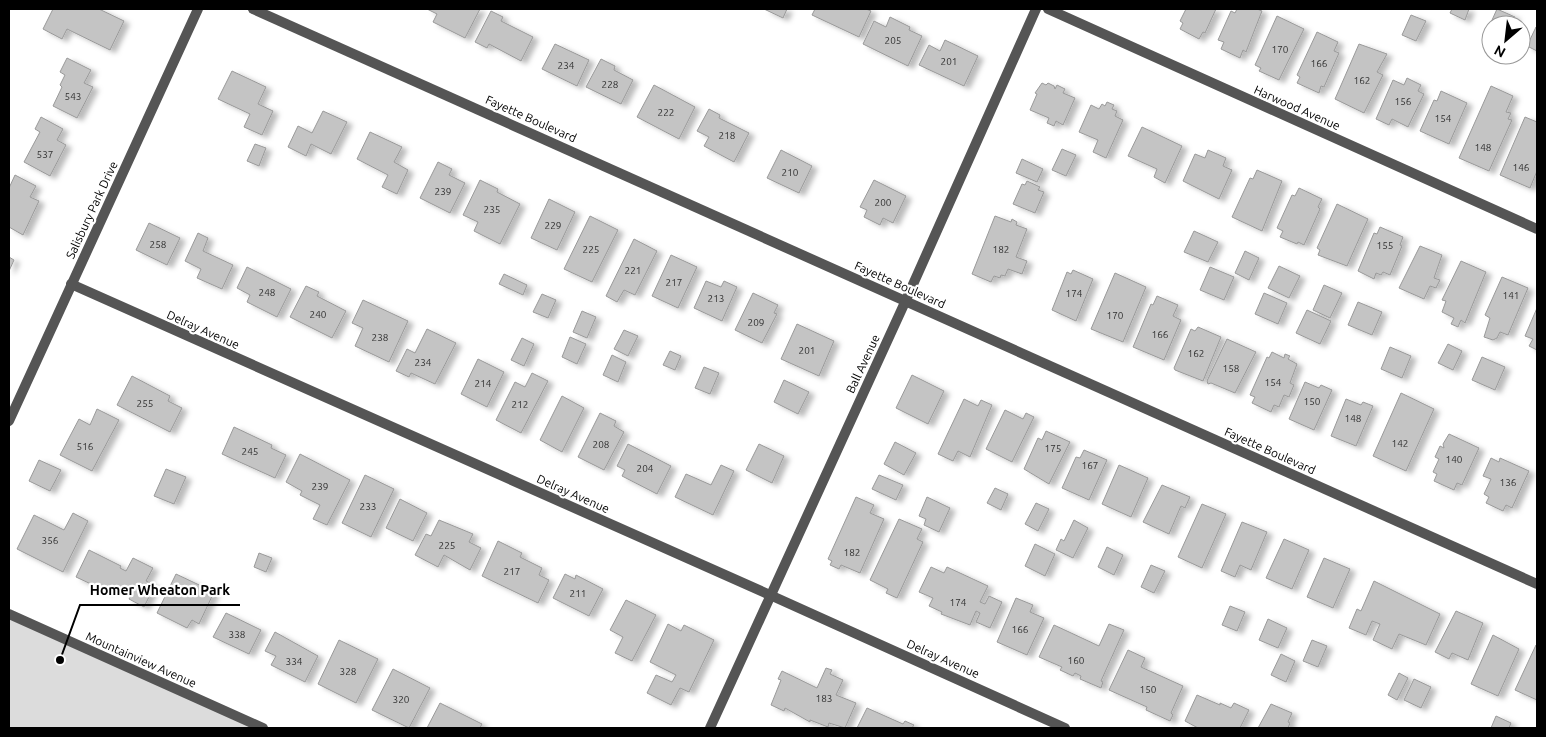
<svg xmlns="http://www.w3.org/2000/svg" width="1546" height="737" viewBox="0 0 1546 737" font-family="Ubuntu,sans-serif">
<defs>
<filter id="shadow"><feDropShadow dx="5.5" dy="3" stdDeviation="2.5" flood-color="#0004"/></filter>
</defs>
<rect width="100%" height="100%" fill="#fff"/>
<path fill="#dcdcdc" d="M9,614l254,114h-254z"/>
<g fill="#c4c4c4" stroke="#999" filter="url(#shadow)">
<path d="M53,9h46l25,12 -14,29 -43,-21 -5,10 -19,-10z"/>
<path d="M427,9h53l-15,29 -32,-16 4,-8z"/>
<path d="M764,9h23l-4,9z"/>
<path d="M815,9h51l5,2 -12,26 -47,-22z"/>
<path d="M1186,9h30l-11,24 -2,-1 -4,7 -19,-10 3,-6 -3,-2z"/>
<path d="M1237,9h20l5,2 -16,41 -3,-2 -3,8 -19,-9 3,-7 -6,-2 13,-29 4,2z"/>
<path d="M1452,9h17l-4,11 -15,-7z"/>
<path d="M1497,9l18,8 -4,8h-20v5l-3,-1z"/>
<path d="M491,11l12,6 -2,4 32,16 -12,24 -32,-17 -2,4 -12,-6z"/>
<path d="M1411,15l15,6 -10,20 -14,-6z"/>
<path d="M1277,16l27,13 -25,51 -20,-9 2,-3 -6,-3z"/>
<path d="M890,17l20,10 -1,3 13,6 -14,30 -45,-22 11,-23 12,6z"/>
<path d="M1536,27h1v24l-10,-5z"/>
<path d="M1317,32l21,10 -4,9 5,2 -15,34 -3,-1 -2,7 -22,-10 3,-6 -3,-2z"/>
<path d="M945,40l33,16 -14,30 -45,-21 10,-20 11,6z"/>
<path d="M555,44l34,16 -12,26 -35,-17z"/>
<path d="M1359,44l28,10 -10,18 6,3 -19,38 -29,-14z"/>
<path d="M67,58l24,12 -7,13 9,4 -16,31 -24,-12 9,-19 -2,-2 5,-10 -5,-3z"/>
<path d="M601,59l14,7 -1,4 19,10 -12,24 -35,-17z"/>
<path d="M232,71l34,16 -8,17 15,7 -11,24 -18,-8 6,-13 -32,-15z"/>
<path d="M1407,78l14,7 -3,6 6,3 -16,33 -16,-8 -3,6 -13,-6 17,-39 11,5z"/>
<path d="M1042,83l4,2 2,-2 6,3 1,3 2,-4 8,4 -2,4 12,5 -12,27 -7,-4 -2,5 -7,-3 2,-5 -19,-8 7,-16 -2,-1z"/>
<path d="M654,85l41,22 -16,32 -42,-22z"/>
<path d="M1491,86l22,10 -7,16 5,1 -3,6 4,1 -23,51 -30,-13z"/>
<path d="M1441,91l26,12 -18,41 -29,-13 14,-31 3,1z"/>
<path d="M1107,102l7,3 -2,4 5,2 -2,5 8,4 -17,38 -13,-6 5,-12 -19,-8 12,-27 8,4 3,-5 3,2z"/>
<path d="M709,109l11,6 -1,3 30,15 -15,29 -30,-16 5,-9 -12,-6z"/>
<path d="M323,111l24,11 -16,32 -20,-10 -5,12 -18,-9 10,-21 14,7z"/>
<path d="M41,117l22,12 -6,11 9,5 -16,31 -26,-14 16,-30 -5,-3z"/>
<path d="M1525,117l12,5v49l-7,17 -30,-13z"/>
<path d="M1142,127l40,19 -17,37 -11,-6 3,-8 -29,-13z"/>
<path d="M370,132l32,15 -8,15 14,8 -11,24 -15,-7 6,-12 -31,-16z"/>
<path d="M255,144l11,4 -7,18 -12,-5z"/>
<path d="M1062,149l14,6 -10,21 -14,-6z"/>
<path d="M781,150l31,16 -13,27 -32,-15z"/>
<path d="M1208,150l18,8 -3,8 9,4 -13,29 -36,-18 12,-27 10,4z"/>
<path d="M1022,159l21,10 -6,13 -21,-9z"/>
<path d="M438,162l14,7 -3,6 16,8 -15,30 -30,-15z"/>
<path d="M1257,170l25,11 -20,50 -30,-14 18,-39 3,1z"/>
<path d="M15,175l21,11 -6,11 9,4 -16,34 -14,-8v-39z"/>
<path d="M480,180l18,9 -1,3 23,12 -20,40 -26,-13 4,-9 -15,-7z"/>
<path d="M874,180l32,16 -13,27 -10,-5 -3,7 -16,-8 3,-7 -7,-3z"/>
<path d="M1027,181l13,6 -2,3 6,2 -9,21 -22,-9 9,-20 3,1z"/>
<path d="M1299,188l23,11 -4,8 2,2 -16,36 -6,-3 -1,2 -17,-7 3,-6 -6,-3 15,-33 3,1z"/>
<path d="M549,199l26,13 -18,38 -26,-12z"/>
<path d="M1337,204l31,15 -21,47 -29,-11 2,-5 -3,-2z"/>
<path d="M590,216l28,14 -26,52 -28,-13z"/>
<path d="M995,216l16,6 1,-3 5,3 -1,3 11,4 -11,28 11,4 -5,13 -14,-5 -3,7 -4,-1 -1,3 -6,-2 -3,6 -19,-8z"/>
<path d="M149,223l31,15 -13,27 -31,-15z"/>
<path d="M1380,227l23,10 -3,8 2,1 -12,29 -7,-3 -2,3 -5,-2 -2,6 -16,-8 16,-38 3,1z"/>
<path d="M1194,231l24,11 -10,20 -24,-10z"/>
<path d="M198,233l10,5 -5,13 30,14 -11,24 -25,-11 4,-9 -16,-8z"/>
<path d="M634,239l23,12 -22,44 -11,-5 -7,12 -11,-6z"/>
<path d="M1420,246l22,9 -8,23 6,2 -4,8 -6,-2 -6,13 -25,-11z"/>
<path d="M1245,251l14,7 -10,22 -14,-7z"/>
<path d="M671,255l26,12 -19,41 -26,-12z"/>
<path d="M9,257l5,3 -5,11z"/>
<path d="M1461,261l25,11 -21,51 -4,-3 -3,7 -7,-3 3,-6 -12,-6 4,-11 -4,-1z"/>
<path d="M1279,266l21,10 -11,22 -21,-10z"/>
<path d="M247,267l44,22 -14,28 -30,-15 3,-7 -13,-7z"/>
<path d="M1210,267l24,10 -10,23 -24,-10z"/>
<path d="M1073,270l20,9 -17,42 -24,-11 15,-38 4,2z"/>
<path d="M1115,273l31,14 -23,55 -32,-13z"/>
<path d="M504,274l23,11 -4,10 -24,-11z"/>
<path d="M1502,277l26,11 -20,47 -8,-3 -3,6 -4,2 -9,-3 6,-19 -5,-3z"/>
<path d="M706,281l15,6 3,-6 13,6 -15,34 -28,-13z"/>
<path d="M1324,285l18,8 -12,25 -17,-8z"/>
<path d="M306,286l13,6 -2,4 29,15 -14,27 -42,-21z"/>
<path d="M753,293l25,12 -4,8 3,1 -15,29 -27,-13z"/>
<path d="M1264,293l23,10 -9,21 -23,-10z"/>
<path d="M542,294l14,6 -8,18 -15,-6z"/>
<path d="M1157,296l21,9 -5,11 8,4 -17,40 -31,-13 18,-43 2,1z"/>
<path d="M363,300l45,21 -19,41 -34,-16 8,-18 -11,-5z"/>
<path d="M1358,302l24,10 -10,23 -24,-10z"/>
<path d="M1537,308v42l-8,-4 4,-7 -8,-3z"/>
<path d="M1307,310l24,11 -11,23 -24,-11z"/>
<path d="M582,311l14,6 -9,21 -14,-6z"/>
<path d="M797,324l37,17 -15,35 -38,-17z"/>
<path d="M1198,327l23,10 -18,44 -28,-11 -1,-2 17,-39 4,2z"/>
<path d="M427,329l29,14 -21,41 -24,-11 -2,4 -13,-6 11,-22 8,4z"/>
<path d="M624,330l14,6 -10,20 -14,-7z"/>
<path d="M570,337l16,7 -9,20 -15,-7z"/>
<path d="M522,338l12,6 -10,22 -13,-6z"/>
<path d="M1227,339l29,13 -21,41 -24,-10 -3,1 -1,-3z"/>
<path d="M1448,344l14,7 -9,19 -15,-7z"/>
<path d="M1390,347l21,9 -9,22 -21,-9z"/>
<path d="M670,351l11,5 -6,14 -12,-5z"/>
<path d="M1272,352l12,6 1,-4 5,2 -2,3 9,5 -7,19 4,2 -5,12 -5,-2 -5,12 -5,-2 -3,7 -19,-9 3,-6 -5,-2 17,-38 2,1z"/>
<path d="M612,355l14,7 -8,20 -15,-7z"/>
<path d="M1482,357l23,10 -10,23 -23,-10z"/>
<path d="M478,359l26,13 -17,35 -26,-13z"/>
<path d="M704,367l15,6 -9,21 -15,-6z"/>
<path d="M532,373l16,8 -27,52 -25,-13 19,-38 10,5z"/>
<path d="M912,375l32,16 -16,33 -32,-16z"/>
<path d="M132,376l38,20 -2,5 14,7 -12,24 -53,-27z"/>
<path d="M784,380l25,12 -11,22 -24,-12z"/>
<path d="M1305,382l14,6 2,-3 11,5 -18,40 -25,-11z"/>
<path d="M1401,393l33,16 -28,62 -33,-15z"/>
<path d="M562,396l22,12 -22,44 -22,-12z"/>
<path d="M964,399l14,7 3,-6 11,5 -22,52 -12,-6 -5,10 -15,-7z"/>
<path d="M1346,399l15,6 2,-3 10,4 -17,40 -25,-10z"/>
<path d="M97,409l22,11 -27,51 -32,-16 19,-36 11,6z"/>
<path d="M1005,410l18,9 3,-6 8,4 -22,45 -26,-13z"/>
<path d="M600,413l16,8 -2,5 10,6 -20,38 -26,-13z"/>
<path d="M234,427l38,18 -1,3 15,7 -11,23 -53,-24z"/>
<path d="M1046,431l24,11 -21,42 -25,-15 14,-31 4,2z"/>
<path d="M1449,434l30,14 -17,37 -5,-2 -3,7 -20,-9 3,-7 -4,-2 6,-13 -4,-2 5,-11 4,2 -1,-4z"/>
<path d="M895,442l21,11 -12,22 -20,-11z"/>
<path d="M628,444l43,22 -14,28 -35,-18 3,-6 -8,-4z"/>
<path d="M759,444l25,12 -12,27 -26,-13z"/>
<path d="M1084,450l23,10 -18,40 -27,-12 14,-31 4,1z"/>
<path d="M300,454l50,26 -23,45 -14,-6 7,-14 -20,-10 2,-4 -16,-9z"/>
<path d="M1491,458l8,4 1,-4 29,13 -17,37 -6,-3 -3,6 -17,-8 3,-6 -5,-3 7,-15 -8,-3z"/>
<path d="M39,460l22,10 -11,21 -21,-10z"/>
<path d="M721,465l13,6 -21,44 -38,-18 11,-23 25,11z"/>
<path d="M1119,465l29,13 -17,39 -29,-13z"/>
<path d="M166,469l20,8 -12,27 -20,-8z"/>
<path d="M365,475l29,14 -23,48 -29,-14z"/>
<path d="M879,475l24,10 -7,15 -24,-11z"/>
<path d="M1162,485l28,12 -5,11 -4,-2 -12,28 -26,-12z"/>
<path d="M995,488l13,6 -7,16 -14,-7z"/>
<path d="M856,497l18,8 -4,8 14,6 -24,54 -19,-8 -2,4 -9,-4 2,-4 -4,-2z"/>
<path d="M927,497l23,11 -11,24 -15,-7 2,-6 -7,-3z"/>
<path d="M400,499l27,14 -14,28 -27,-13z"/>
<path d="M1036,503l13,6 -11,22 -13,-7z"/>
<path d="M1202,504l24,10 -24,54 -24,-11z"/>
<path d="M73,513l15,8 -25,51 -46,-23 17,-34 30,15z"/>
<path d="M899,519l23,10 -5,10 6,3 -26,56 -11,-5 2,-4 -18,-9z"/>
<path d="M439,520l34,14 -4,8 12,6 -11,22 -26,-15 -6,12 -23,-12 11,-21 5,2z"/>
<path d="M1074,520l14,8 -15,30 -17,-8 5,-11 3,2z"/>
<path d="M1242,522l25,10 -16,38 -11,-5 -5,12 -14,-6z"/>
<path d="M1284,539l25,11 -17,39 -26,-11z"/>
<path d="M498,541l24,12 -2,4 22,11 -3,7 10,5 -11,23 -56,-27z"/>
<path d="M1035,544l20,10 -10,22 -20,-10z"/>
<path d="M1107,547l16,8 -9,20 -16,-8z"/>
<path d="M89,550l32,16 -1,2 6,3 7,-13 20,10 -7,13 9,4 -11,22 -15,-8 3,-5 -16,-8 -1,3 -5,-2 -2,5 -32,-15z"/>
<path d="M259,553l13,5 -6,14 -12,-5z"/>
<path d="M1324,558l26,11 -17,39 -26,-11z"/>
<path d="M1151,565l14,6 -11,22 -13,-6z"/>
<path d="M931,567l13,6 3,-6 41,19 -8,16 5,2 4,-8 13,6 -12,26 -14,-6 4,-9 -4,-2 -6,14 -29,-11 1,-2 -13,-6 4,-8 -14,-6z"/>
<path d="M176,574l38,18 -15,32 -7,-4 -5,8 -30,-15z"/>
<path d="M565,574l10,5 1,-4 27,14 -14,27 -36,-18z"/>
<path d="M1374,581l66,33 -14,31 -27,-11 -7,15 -19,-9 7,-16 -8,-3 -6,14 -17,-7 8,-19 4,2z"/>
<path d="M1016,598l17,7 -3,7 14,6 -17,37 -30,-13z"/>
<path d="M626,600l30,15 -24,46 -17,-8 8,-16 -13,-7z"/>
<path d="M1230,606l15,6 -8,19 -15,-6z"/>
<path d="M1456,611l27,12 -15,37 -16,-7 -3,6 -14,-7z"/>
<path d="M226,613l35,17 -12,24 -36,-17z"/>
<path d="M1268,619l19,9 -9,20 -19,-8z"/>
<path d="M668,624l13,7 3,-6 30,15 -25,52 -9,-4 -9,17 -24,-12 9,-18 16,7 4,-7 -26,-13z"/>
<path d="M1109,624l15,6 -23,51 2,1 -2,6 -21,-9 1,-3 -6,-3 -2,3 -13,-6 2,-3 -23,-10 15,-32 45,21z"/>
<path d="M275,632l43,24 -13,26 -34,-17 5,-9 -11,-5z"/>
<path d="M1493,635l26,14 -21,47 -27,-12z"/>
<path d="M339,640l39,19 -22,44 -38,-19z"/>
<path d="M1312,640l15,6 -9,21 -15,-6z"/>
<path d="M1536,645l1,1v54l-22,-10z"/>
<path d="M1128,650l17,8 -4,9 42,19 -12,27 2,2 -3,6 -24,-11 1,-3 -38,-17z"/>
<path d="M1281,654l14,7 -9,21 -15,-7z"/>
<path d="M826,668l6,2 -2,4 13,6 -7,15 20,8 -11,25 -16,-5 -1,4 -18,-7v2l-25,-14 -1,3 -13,-6 10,-25 -3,-1 4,-8 35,17z"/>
<path d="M393,669l37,19 -21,40 -37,-18z"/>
<path d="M1399,673l9,5 -11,22 -9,-5z"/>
<path d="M1414,679l17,8 -10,21 -17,-8z"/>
<path d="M1197,695l23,10v-2l11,5 3,-5 15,7 -9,18h-42l-13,-7z"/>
<path d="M440,703l42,21 -2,4h-53z"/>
<path d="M1271,704l21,9 -4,9 2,1 -2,5h-30z"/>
<path d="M867,708l36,16 2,-3 9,4 -2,3h-55z"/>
<path d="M1496,716l15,7 -2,5h-18z"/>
</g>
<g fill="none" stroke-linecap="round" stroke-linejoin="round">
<g stroke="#555" stroke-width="10">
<path d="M253,9l1284,575"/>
<path d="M1048,9l489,220"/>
<path d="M71,284l699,311 295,133"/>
<path d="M9,421l189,-412"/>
<path d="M9,614l254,114"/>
<path d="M710,728l196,-428 130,-291"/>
</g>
</g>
<g text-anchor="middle" stroke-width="4.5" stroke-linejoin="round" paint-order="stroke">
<g font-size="10" fill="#313131">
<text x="893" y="44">205</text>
<text x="1280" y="53">170</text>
<text x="949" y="65">201</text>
<text x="1319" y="67">166</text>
<text x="566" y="69">234</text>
<text x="1362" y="84">162</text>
<text x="610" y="88">228</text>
<text x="73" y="100">543</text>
<text x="1403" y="105">156</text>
<text x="666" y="116">222</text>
<text x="1443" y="122">154</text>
<text x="727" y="139">218</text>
<text x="1483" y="151">148</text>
<text x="45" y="158">537</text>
<text x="1521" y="171">146</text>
<text x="790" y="176">210</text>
<text x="443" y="195">239</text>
<text x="883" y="206">200</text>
<text x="492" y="213">235</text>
<text x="553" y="229">229</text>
<text x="158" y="248">258</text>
<text x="1385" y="249">155</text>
<text x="591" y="253">225</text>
<text x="1001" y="253">182</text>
<text x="633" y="274">221</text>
<text x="674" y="286">217</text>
<text x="267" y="296">248</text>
<text x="1074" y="297">174</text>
<text x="1511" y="299">141</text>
<text x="716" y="302">213</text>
<text x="318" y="318">240</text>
<text x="1115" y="319">170</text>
<text x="756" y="326">209</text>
<text x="1160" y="338">166</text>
<text x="380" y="341">238</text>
<text x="807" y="354">201</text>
<text x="1196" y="357">162</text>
<text x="423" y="366">234</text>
<text x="1231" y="372">158</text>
<text x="1273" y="386">154</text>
<text x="483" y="387">214</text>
<text x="1312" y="405">150</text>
<text x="145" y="407">255</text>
<text x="520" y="408">212</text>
<text x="1353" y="422">148</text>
<text x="1400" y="447">142</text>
<text x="601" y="448">208</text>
<text x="85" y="450">516</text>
<text x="1053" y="452">175</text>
<text x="250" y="455">245</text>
<text x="1454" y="463">140</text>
<text x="1090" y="469">167</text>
<text x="645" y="472">204</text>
<text x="1508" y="486">136</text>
<text x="320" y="490">239</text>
<text x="368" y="510">233</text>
<text x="50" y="544">356</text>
<text x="447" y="549">225</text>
<text x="852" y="556">182</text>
<text x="512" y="575">217</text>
<text x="578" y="597">211</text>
<text x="958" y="606">174</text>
<text x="1020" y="633">166</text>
<text x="237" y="638">338</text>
<text x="1076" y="664">160</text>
<text x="294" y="665">334</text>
<text x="348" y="675">328</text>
<text x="1148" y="693">150</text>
<text x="824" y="702">183</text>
<text x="401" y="703">320</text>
</g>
<g font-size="12" fill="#000" stroke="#fff">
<text transform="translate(1297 108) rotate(24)" y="4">Harwood Avenue</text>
<text transform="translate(531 119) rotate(24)" y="4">Fayette Boulevard</text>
<text transform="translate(92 210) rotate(-65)" y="4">Salisbury Park Drive</text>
<text transform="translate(900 285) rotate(24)" y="4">Fayette Boulevard</text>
<text transform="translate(203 330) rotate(24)" y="4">Delray Avenue</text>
<text transform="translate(863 364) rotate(-65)" y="4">Ball Avenue</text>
<text transform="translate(1270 451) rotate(24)" y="4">Fayette Boulevard</text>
<text transform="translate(573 494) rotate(24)" y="4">Delray Avenue</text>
<text transform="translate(943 659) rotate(24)" y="4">Delray Avenue</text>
<text transform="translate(141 660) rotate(24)" y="4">Mountainview Avenue</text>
</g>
</g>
<path fill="none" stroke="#000" stroke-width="2" d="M60 660L80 605H240"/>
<circle fill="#000" stroke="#fff" stroke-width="2" cx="60" cy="660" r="5"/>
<g font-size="14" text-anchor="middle" font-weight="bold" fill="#000" stroke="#fff" stroke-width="4.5" stroke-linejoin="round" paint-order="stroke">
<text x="160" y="595">Homer Wheaton Park</text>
</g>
<rect width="1546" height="737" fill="none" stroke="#000000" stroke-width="20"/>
<g transform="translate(1506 40) rotate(208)"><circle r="24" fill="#ffffff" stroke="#999999"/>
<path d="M0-4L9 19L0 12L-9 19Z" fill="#000000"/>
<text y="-8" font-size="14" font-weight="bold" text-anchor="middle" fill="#000000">N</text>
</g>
</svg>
